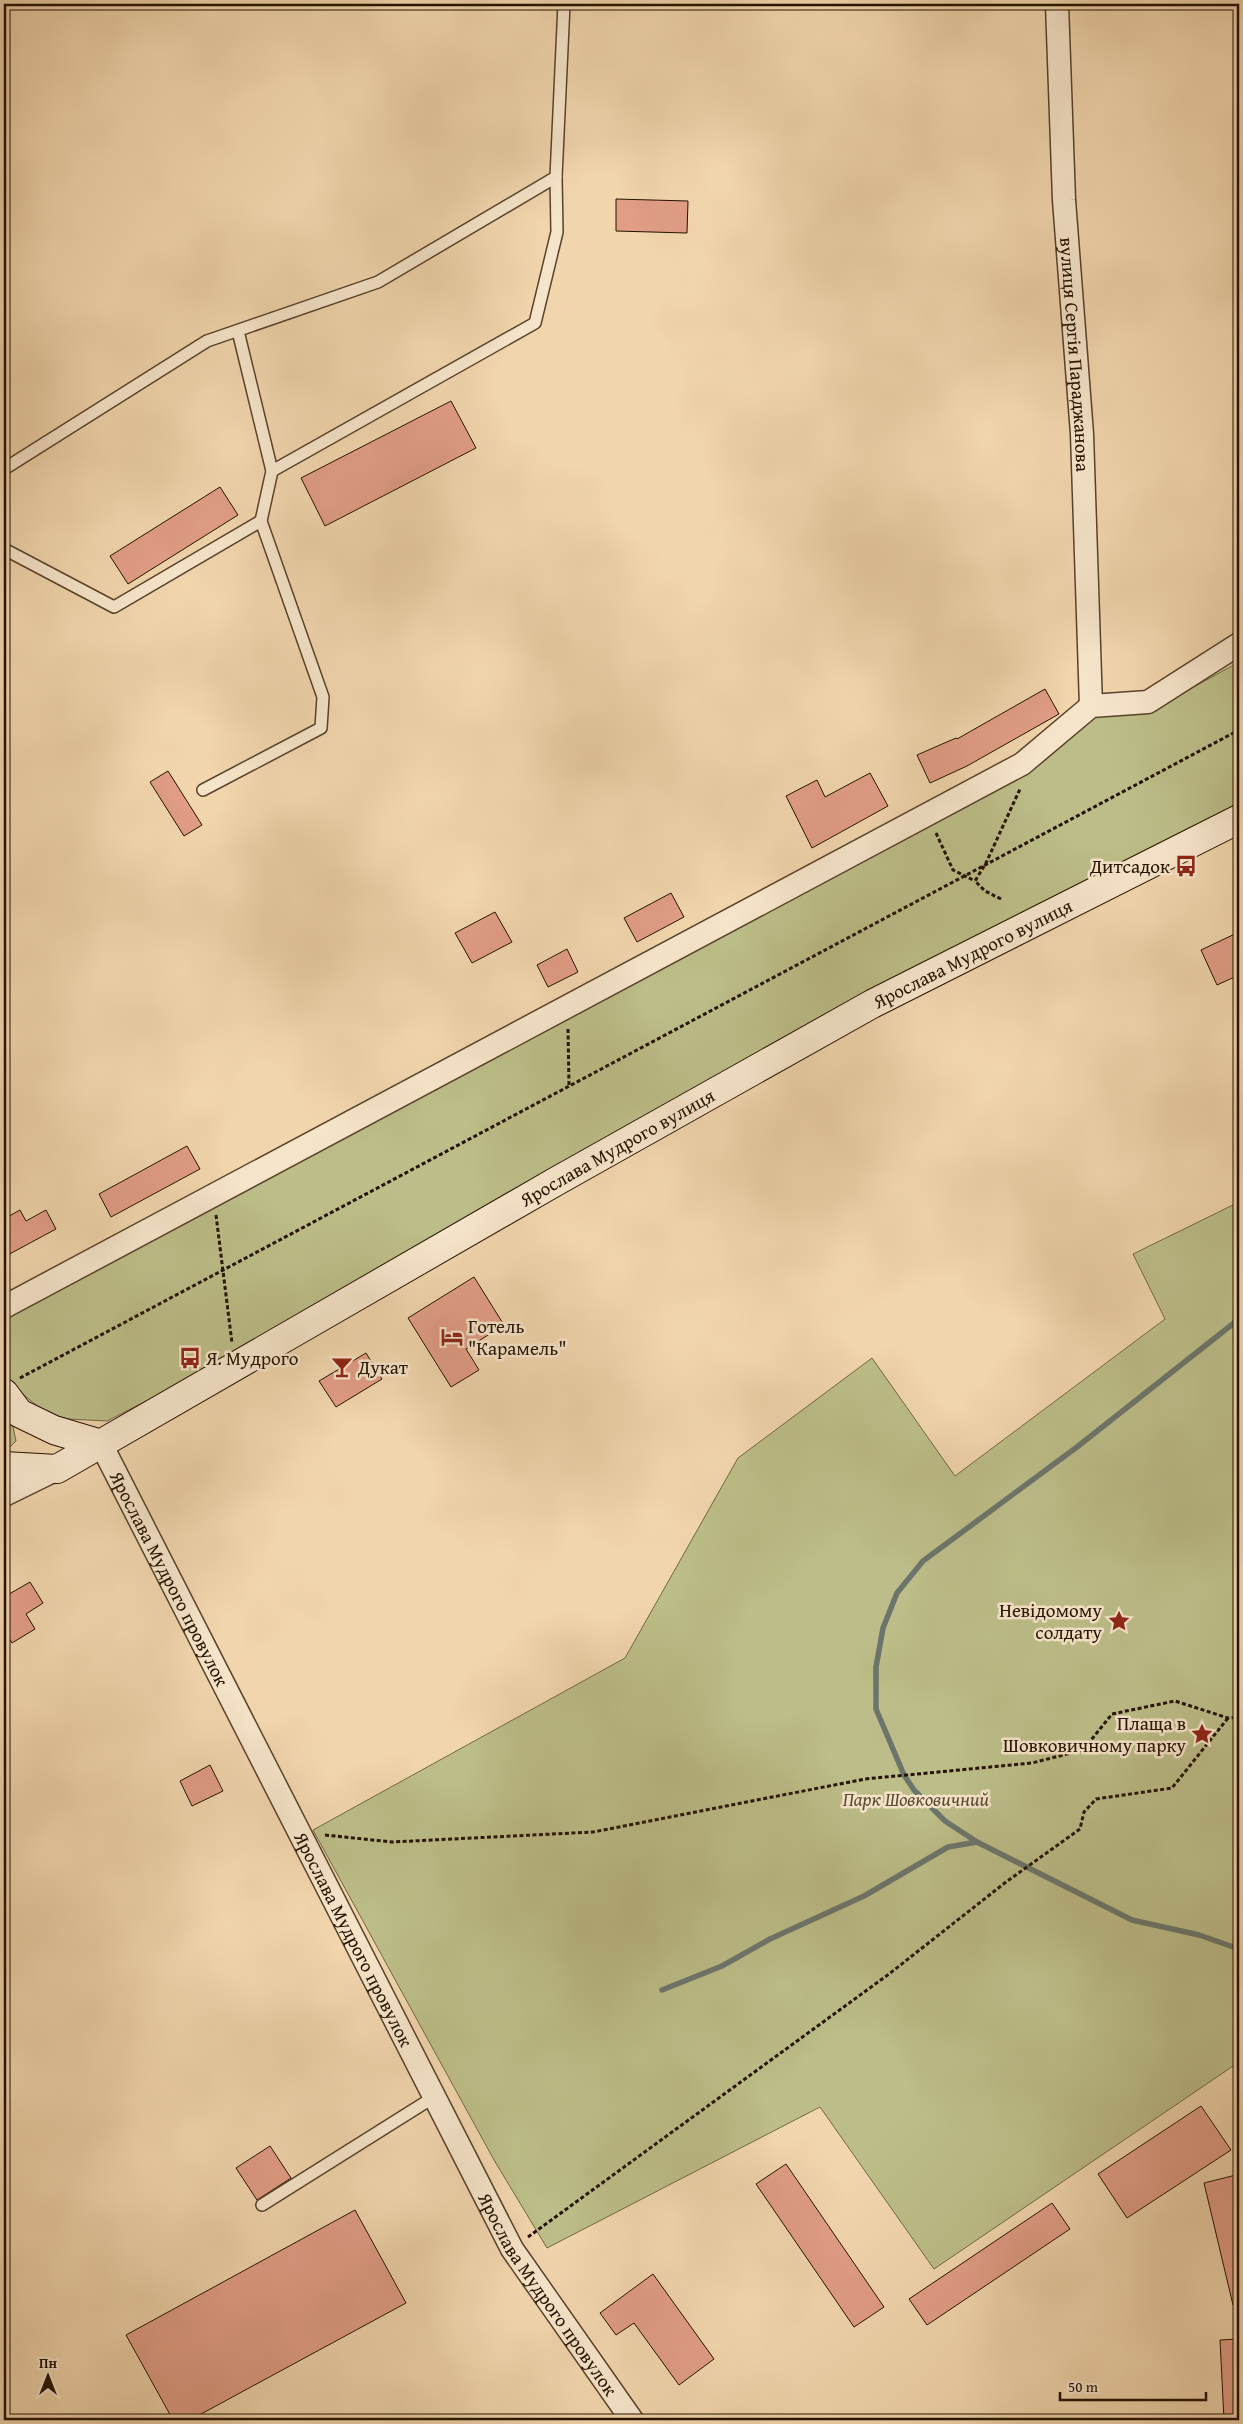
<svg xmlns="http://www.w3.org/2000/svg" width="1243" height="2424" viewBox="0 0 1243 2424" font-family="'Gentium Book Plus',serif">
<rect width="100%" height="100%" fill="#f1d5ad"/>
<filter id="stains"><feTurbulence type="fractalNoise" baseFrequency=".004" numOctaves="4"/><feColorMatrix values="0 0 0 0 .2 0 0 0 0 .09 0 0 0 0 .02 0 0 0 .5 -.17"/></filter>
<radialGradient id="worn" r=".72"><stop offset=".6" stop-color="#630" stop-opacity="0"/><stop offset="1" stop-color="#630" stop-opacity=".3"/></radialGradient>
<g fill="#bcbd88" stroke="#706844">
<path d="M1239,662v146l-411,207 -670,380 -51,26 -39,-2 -23,-7 -20,-16 -21,-23v-53l1021,-548 68,-54 16,-7 43,-1z"/>
<path d="M1239,1202v860l-305,207 -114,-162 -273,141 -53,-88 -181,-330 312,-172 113,-200 134,-100 83,118 210,-157 -32,-65z"/>
<path d="M4,1414l9,13 3,14 -12,12z"/>
</g>
<g fill="none" stroke-linecap="round" stroke-linejoin="round">
<g stroke="#6c756b" stroke-width="5.5">
<path d="M977,1842l-32,-21 -31,-31 -10,-15 -28,-66v-42l7,-39 14,-35 26,-32 154,-114 162,-128"/>
<path d="M662,1990l60,-24 48,-27 94,-43 84,-49 29,-5 155,78 67,15 40,14"/>
</g>
</g>
<g fill="#e19d86" stroke="#241200">
<path d="M616,199l72,2 -1,32 -71,-2z"/>
<path d="M451,401l25,47 -151,78 -24,-48z"/>
<path d="M220,487l18,28 -110,69 -18,-28z"/>
<path d="M1045,689l14,25 -92,52 -37,17 -13,-28 39,-17 1,1z"/>
<path d="M168,771l34,54 -18,11 -34,-54z"/>
<path d="M870,773l18,33 -76,42 -26,-52 31,-16 8,17z"/>
<path d="M671,893l13,24 -47,25 -13,-24z"/>
<path d="M495,912l17,30 -40,21 -17,-30z"/>
<path d="M1239,932v43l-22,10 -16,-35z"/>
<path d="M567,949l11,23 -30,15 -11,-22z"/>
<path d="M187,1146l13,23 -89,48 -12,-23z"/>
<path d="M20,1210l6,11 20,-11 10,19 -52,28v-38z"/>
<path d="M474,1277l30,48 -38,24 13,21 -28,17 -43,-69z"/>
<path d="M366,1353l16,26 -46,28 -17,-26z"/>
<path d="M30,1582l13,21 -17,11 9,15 -23,14 -8,-13v-33z"/>
<path d="M210,1765l13,26 -31,15 -12,-25z"/>
<path d="M1201,2106l30,44 -104,68 -29,-44z"/>
<path d="M270,2146l21,32 -34,22 -21,-32z"/>
<path d="M786,2164l98,143 -30,20 -98,-143z"/>
<path d="M1236,2175l3,15v114l-6,1 -29,-122z"/>
<path d="M1052,2203l18,26 -143,96 -18,-26z"/>
<path d="M355,2210l51,93 -216,117h-17l-47,-85z"/>
<path d="M653,2274l61,85 -35,26 -45,-62 -18,12 -16,-22z"/>
<path d="M1239,2339v81h-15l-4,-80z"/>
</g>
<g fill="none" stroke-linecap="round" stroke-linejoin="round">
<g stroke="#57432b" stroke-width="14">
<g id="lane">
<path d="M4,469l203,-128 171,-59 178,-105"/>
<path d="M272,471l263,-148 22,-91 -1,-55 8,-173"/>
<path d="M4,549l110,58 147,-86"/>
<path d="M203,790l118,-62 2,-31 -62,-176 11,-50 -34,-140"/>
<path d="M262,2205l172,-108"/>
</g>
</g>
<g stroke="#57432b" stroke-width="25">
<g id="street">
<path id="s1" d="M1057,4l7,196 18,234 9,272"/>
<path d="M4,1307l1018,-543 69,-58 57,-4 91,-58"/>
<path id="s2" d="M101,1444l411,805 120,171"/>
<path d="M4,1495l53,-26"/>
</g>
</g>
<g stroke="#241200" stroke-width="30">
<g id="secondary">
<path d="M4,1393l15,20 35,17 47,14"/>
<path id="s3" d="M4,1466l53,3 498,-287 317,-178 367,-185"/>
</g>
</g>
<g stroke="#241200" stroke-width="3" stroke-dasharray="4 2.5" stroke-linecap="butt">
<path d="M936,833l17,37 22,11"/>
<path d="M1001,899l-16,-8 -10,-10 11,-18 34,-74"/>
<path d="M568,1029l1,57"/>
<path d="M216,1215l16,128"/>
<path d="M20,1378l1219,-648"/>
<path d="M325,1835l67,7 201,-10 272,-53 167,-16 51,-13 29,-36 63,-13 53,17 11,-1"/>
<path d="M528,2237l361,-263 117,-92 74,-53 4,-17 12,-13 76,-11 56,-70"/>
</g>
<use href="#lane" stroke="#f6e4ca" stroke-width="11"/>
<use href="#street" stroke="#f6e4ca" stroke-width="22"/>
<use href="#secondary" stroke="#f6e4ca" stroke-width="28"/>
</g>
<defs>
<g id="bus-bare" transform="scale(1.725)"><path d="M-5-6H5V4H4V6H2V4H-2V6H-4V4H-5ZM-3.5-4V0h7V-4ZM-3.5 1.2v1.5H-2V1.2ZM2 1.2v1.5H3.5V1.2Z" fill="#8f2418" stroke="#f6e4ca" stroke-width="2.5" paint-order="stroke"/></g>
<g id="hotel-bare" transform="scale(1.725)"><path d="M-6-4.5h1.5V1H6V5H4.5V3h-9V5H-6ZM-4 0a1.8 1.8 0 1 1 3.6 0ZM.5 0V-2.5h3Q6-2.5 6 0Z" fill="#8f2418" stroke="#f6e4ca" stroke-width="2.5" paint-order="stroke"/></g>
<g id="bar-bare" transform="scale(1.725)"><path d="M-6-5H6L.8 .8V4.5H3.5V6h-7V4.5H-.8V.8Z" fill="#8f2418" stroke="#f6e4ca" stroke-width="2.5" paint-order="stroke"/></g>
<g id="sight-bare" transform="scale(1.725)"><path d="M0-6L1.8-2.2L6-1.7L2.9 1.2L3.7 5.4L0 3.3L-3.7 5.4L-2.9 1.2L-6-1.7L-1.8-2.2Z" fill="#8f2418" stroke="#f6e4ca" stroke-width="2.5" paint-order="stroke"/></g>
</defs>
<g fill-rule="evenodd">
<use href="#bus-bare" x="1186" y="866"/>
<use href="#hotel-bare" x="452" y="1337"/>
<use href="#bus-bare" x="190" y="1358"/>
<use href="#bar-bare" x="342" y="1367"/>
<use href="#sight-bare" x="1119" y="1621"/>
<use href="#sight-bare" x="1202" y="1734"/>
</g>
<g text-anchor="middle" stroke-width="5" stroke-linejoin="round" paint-order="stroke">
<g font-size="19" fill="#241200" stroke="#f6e4ca">
<text dy="7" stroke="none"><textPath href="#s1" startOffset="351">вулиця Сергія Параджанова</textPath></text>
<text dy="7" stroke="none"><textPath href="#s3" startOffset="1104">Ярослава Мудрого вулиця</textPath></text>
<text dy="7" stroke="none"><textPath href="#s3" startOffset="699">Ярослава Мудрого вулиця</textPath></text>
<text dy="7" stroke="none"><textPath href="#s2" startOffset="151">Ярослава Мудрого провулок</textPath></text>
<text dy="7" stroke="none"><textPath href="#s2" startOffset="556">Ярослава Мудрого провулок</textPath></text>
<text dy="7" stroke="none"><textPath href="#s2" startOffset="961">Ярослава Мудрого провулок</textPath></text>
</g>
<g font-size="19" fill="#241200" stroke="#f6e4ca" text-anchor="end">
<text x="1170" y="873">Дитсадок</text>
<text x="468" y="1333" text-anchor="start">Готель<tspan x="468" dy="22">"Карамель"</tspan></text>
<text x="206" y="1365" text-anchor="start">Я. Мудрого</text>
<text x="358" y="1374" text-anchor="start">Дукат</text>
<text x="1102" y="1617">Невідомому<tspan x="1102" dy="22">солдату</tspan></text>
<text x="1186" y="1730">Плаща в<tspan x="1186" dy="22">Шовковичному парку</tspan></text>
</g>
<g font-size="19" font-style="italic" fill="#594e30" stroke="#f6e4ca">
<text x="916" y="1806">Парк Шовковичний</text>
</g>
</g>
<rect width="1243" height="2424" fill="none" stroke="#f1d5ad" stroke-width="20"/>
<rect x="5" y="5" width="1233" height="2414" fill="none" stroke="#241200" stroke-width="2.5"/>
<rect x="10" y="10" width="1223" height="2404" fill="none" stroke="#241200"/>
<g transform="translate(48 2376)" stroke="#f6e4ca" stroke-width="4" paint-order="stroke">
<path d="M0-4L9 19L0 12L-9 19Z" fill="#241200"/>
<text y="-8" font-size="14" font-weight="bold" text-anchor="middle" fill="#241200">Пн</text>
</g>
<path d="M1060 2392v8h146v-8" fill="none" stroke="#241200" stroke-width="2.5"/>
<text x="1068" y="2392" font-size="15" fill="#241200" stroke="#f6e4ca" stroke-width="4" paint-order="stroke">50 m</text>
<rect width="100%" height="100%" filter="url(#stains)"/>
<rect width="100%" height="100%" fill="url(#worn)"/>
</svg>
